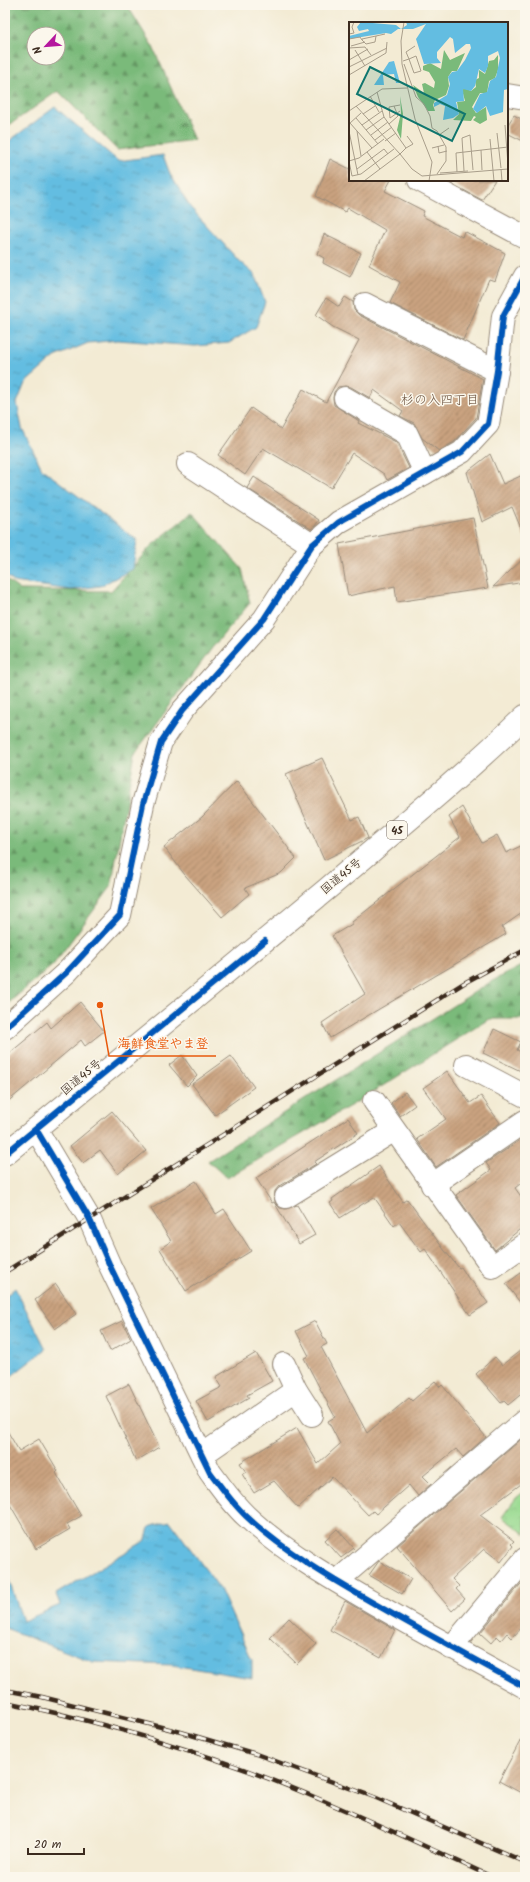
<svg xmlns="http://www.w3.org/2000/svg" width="530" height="1882" viewBox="0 0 530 1882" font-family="Kalam,'Klee One',sans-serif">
<defs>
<pattern id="forest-firs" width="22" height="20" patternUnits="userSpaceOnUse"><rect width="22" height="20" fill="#7aba7a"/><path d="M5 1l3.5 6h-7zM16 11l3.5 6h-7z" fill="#659763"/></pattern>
<pattern id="park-crowns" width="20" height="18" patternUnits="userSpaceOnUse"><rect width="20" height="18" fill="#99da90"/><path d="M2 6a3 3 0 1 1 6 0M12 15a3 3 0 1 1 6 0" fill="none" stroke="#85bb7c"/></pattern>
<pattern id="water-ripples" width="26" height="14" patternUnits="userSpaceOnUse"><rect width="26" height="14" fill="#63bde1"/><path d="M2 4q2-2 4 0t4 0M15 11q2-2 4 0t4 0" fill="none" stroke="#539ab6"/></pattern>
<pattern id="building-hatch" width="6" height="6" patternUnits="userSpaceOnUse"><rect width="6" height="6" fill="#caa380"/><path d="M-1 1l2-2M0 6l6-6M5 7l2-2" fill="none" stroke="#a58568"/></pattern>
</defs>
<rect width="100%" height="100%" fill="#fbf7ec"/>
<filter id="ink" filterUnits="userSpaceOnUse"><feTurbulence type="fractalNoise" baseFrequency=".025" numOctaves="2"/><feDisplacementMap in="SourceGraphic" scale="8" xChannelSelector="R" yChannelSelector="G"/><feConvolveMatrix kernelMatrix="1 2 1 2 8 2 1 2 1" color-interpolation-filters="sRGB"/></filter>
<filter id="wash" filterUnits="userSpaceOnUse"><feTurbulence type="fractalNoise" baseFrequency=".012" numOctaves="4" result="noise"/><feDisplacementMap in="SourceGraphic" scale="16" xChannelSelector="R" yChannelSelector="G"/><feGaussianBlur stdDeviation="0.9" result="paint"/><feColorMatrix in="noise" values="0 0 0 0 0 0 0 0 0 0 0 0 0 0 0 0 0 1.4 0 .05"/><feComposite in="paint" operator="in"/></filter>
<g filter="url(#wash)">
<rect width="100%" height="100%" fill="#f3ebd4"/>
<g fill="url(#forest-firs)" stroke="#5a724c" fill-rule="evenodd">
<path d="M5,5h122l26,42 41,93 -77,10 -59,-59 -53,37zM34,34h24v24h-24z"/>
<path d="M192,512l50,57 8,34 -38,45 -77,105 -24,134 -58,78 -48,41v-427l15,11 91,1 40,-45z"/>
<path d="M525,964v55h-36l-132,83 -130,76 -19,-17 284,-180z"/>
</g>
<path fill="url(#park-crowns)" stroke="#6a8257" d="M525,1491v43l-23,-17 14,-19z"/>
<g fill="url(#water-ripples)" stroke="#4f7480">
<path d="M55,107l63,54 45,-6 7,19 20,33 49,54 15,13 11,28 -9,25 -27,16 -34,3 -77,-6 -30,3 -33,14 -30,26 -8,20 5,25 20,41 95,71 -4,29 -33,17 -29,4 -57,-8 -9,-7v-431z"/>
<path d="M15,1288l31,61 -41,32v-55l2,-2v-29z"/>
<path d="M170,1521l50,68 32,71v18l-80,-13 -79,-3 -88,-34v-59l18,52 37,-16 -4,-11 90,-54 3,-13z"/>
</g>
<g id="blocks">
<g fill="url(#building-hatch)">
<path d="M514,115l11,6v21l-18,-9v-7z"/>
<path d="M330,159l20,10v11h41l-6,11 39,20 -2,5 40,21 2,-6 41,22 -10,28 -6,-2 -26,61 -73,-37 10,-21 -31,-17 16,-35 -37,-22 -3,4 -29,-16z"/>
<path d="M445,180h50l-13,20z"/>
<path d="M324,234l37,19 -11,24 -27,-14 1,-5 -7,-4z"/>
<path d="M345,297l8,5 1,8 5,5 124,64 -7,39 -22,24 -15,9 -17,-13 -8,-15 -14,-7 3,-5 -29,-21 -4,8 -19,-11 -6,-1 -7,1 -4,5 -1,6 1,7 25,16 -1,2 38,19 13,26 -22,12 -3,-6 -32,-21 -21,35 -68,-40 -18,27 -27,-20 33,-47 30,21 22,-40 23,13 33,-62 -26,-13 -17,-12 10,-17 13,9z"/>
<path d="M490,454l13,30 22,-10v64l-13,-31 -30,15 -15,-50z"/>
<path d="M254,477l65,43 -4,6 -4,3 -64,-41z"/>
<path d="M473,518l15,70 -91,14 -2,-16 -47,10 -9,-52z"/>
<path d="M525,557v25l-32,5z"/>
<path d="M322,758l30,62 7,-3 9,21 -44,22 -38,-86z"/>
<path d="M237,781l59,77 -15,15 -36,15 4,6 -27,23 -37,-42 -21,-28 38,-30z"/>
<path d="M462,807l20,36 15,-8 9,18 19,-9v67l-23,16 4,7 -176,104 -8,-15 43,-29 -33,-58 20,-12v-2l108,-85 -11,-20z"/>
<path d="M80,1002l24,29 -19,15 -4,-6 -76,64v-47l42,-35 4,6z"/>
<path d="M494,1029l27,13 -4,8 8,4v19l-42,-20z"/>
<path d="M182,1055l15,21 -10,10 -18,-21z"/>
<path d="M231,1056l23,31 -39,28 -23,-31z"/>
<path d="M447,1071l23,32 11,-7 19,27 -64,44 -19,-28 29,-20 -23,-31z"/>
<path d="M405,1092l10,13 -15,11 -9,-13z"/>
<path d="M112,1111l34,40 -28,23 -18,-24 -17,13 -13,-17z"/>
<path d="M348,1118l10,15 -44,29 2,2 -37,22 -4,5 -1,7 2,6 4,4 6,1 11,-4 18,30 -16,9 -25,-42 -2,1 -16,-25z"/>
<path d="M525,1137v43l-10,8 10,14v23l-30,25 -39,-55 35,-25 -5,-7z"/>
<path d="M379,1166l24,36 4,-3 38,52 14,17 2,-1 9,14 1,-1 17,23 -18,12 -45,-66 -4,3 -22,-30 -5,4 -20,-29 -34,21 -10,-15 3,-2 -1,-2z"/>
<path d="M196,1181l20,33 8,-5 27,42 -65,40 -26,-42 11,-8 -20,-32z"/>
<path d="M525,1270v39l-19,-25z"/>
<path d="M56,1284l20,30 -21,15 -20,-29z"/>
<path d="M122,1321l9,18 -21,12 -9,-20z"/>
<path d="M315,1321l12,23 -6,3 46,86 42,-35 3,3 23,-20 5,6 2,-2 44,52 -23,20 -7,-8 -33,27 8,8 -13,12 -9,-11 -33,29 -3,-3 -5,4 -36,-38 -34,31 -24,-27 -20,12 -12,-19 4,-2 -6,-9 57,-35 21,36 22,-20 -12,-23 7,-4 -31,-59 5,-2 -13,-25z"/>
<path d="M525,1347v44l-17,14 -4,-4 -3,2 -25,-29 19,-17 7,8z"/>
<path d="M256,1353l16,28 -25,14 2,3 -41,24 -12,-21 26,-14 -6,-10z"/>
<path d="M129,1384l30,63 -23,14 -30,-65z"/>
<path d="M5,1427l14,24 20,-12 19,32 -2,2 25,43 -14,8 3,5 -34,20 -31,-53z"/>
<path d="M525,1436v45l-45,34 34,26 -3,3 2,2 -12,16 -17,-13 -32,30 7,7 -3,3 9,10 -13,12 -55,-65z"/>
<path d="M337,1529l17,19 -13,10 -16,-18z"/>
<path d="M379,1561l32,18 -9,15 -33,-19z"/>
<path d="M525,1579v45l-13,14 -5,-5 -6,7 -4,-4 -6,7 -11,-10z"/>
<path d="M345,1601l50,29 -14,28 -51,-28z"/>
<path d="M289,1618l27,26 -19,20 -27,-26z"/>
<path d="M525,1732v63l-26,-14z"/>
</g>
</g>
</g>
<g filter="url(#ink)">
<use href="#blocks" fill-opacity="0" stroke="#978a79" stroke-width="1"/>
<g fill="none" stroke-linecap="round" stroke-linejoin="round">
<g stroke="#978a79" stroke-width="24">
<g id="minor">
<path d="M507,95l18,3"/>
<path d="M419,180l106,57"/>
<path d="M365,304l132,67"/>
<path d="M345,398l62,36 18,39"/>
<path d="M188,464l124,81"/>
<path d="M5,1028l62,-56 53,-57 23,-111 18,-62 21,-31 82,-92 48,-74 27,-23 123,-70 26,-28 9,-53 6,-55 22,-40"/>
<path d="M466,1065l59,31"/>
<path d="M374,1101l118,166 33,-23"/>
<path d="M36,1129l53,89 21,48 100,206c11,15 22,31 36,44 38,36 91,66 136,92 47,27 95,53 143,79"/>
<path d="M432,1185l93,-64"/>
<path d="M286,1197l107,-66"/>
<path d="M284,1364l12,26 16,25"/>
<path d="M202,1455l94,-65"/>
<path d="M337,1581l188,-161"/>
<path d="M451,1648l74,-89"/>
</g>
</g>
<g stroke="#978a79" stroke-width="24">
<path id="highway" d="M5,1154c108,-88 215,-176 322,-265 67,-57 135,-112 198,-173"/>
</g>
<use href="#minor" stroke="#fff" stroke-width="22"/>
<use href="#highway" stroke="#fff" stroke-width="22"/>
<g stroke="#3b2a1e" stroke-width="4.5">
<g id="rail">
<path d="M5,1272l459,-289 61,-33"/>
<path d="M5,1690l37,7 139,35 75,22 118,43 151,65"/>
<path d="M5,1702c81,16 163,40 241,68 84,31 165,70 246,107"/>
</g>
</g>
<use href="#rail" stroke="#fbf7ec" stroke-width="3" stroke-dasharray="9" stroke-linecap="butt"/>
<g stroke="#fbf7ec" stroke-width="8">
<g id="cycleway">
<path d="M5,1028l62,-56 53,-57 23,-111 18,-62 21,-31 82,-92 48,-74 27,-23 123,-70 26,-28 9,-53 6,-55 22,-40"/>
<path d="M36,1129l53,89 21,48 100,206c11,15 22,31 36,44 38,36 91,66 136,92 47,27 95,53 143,79"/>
<path d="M5,1154l260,-213"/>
</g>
</g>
<use href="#cycleway" stroke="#0057b8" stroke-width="6"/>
</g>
</g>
<g text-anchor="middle" stroke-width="3" stroke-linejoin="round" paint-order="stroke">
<rect fill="#fbf7ec" stroke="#75685c" stroke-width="1" x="387" y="821" width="20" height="18" rx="3"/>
<g font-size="11" font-weight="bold" fill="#3b2a1e">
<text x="397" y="834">45</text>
</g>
<g font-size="12" fill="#3b2a1e" stroke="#fbf7ec">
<text transform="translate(341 876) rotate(-40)" y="4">国道45号</text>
<text transform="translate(81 1077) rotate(-40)" y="4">国道45号</text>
</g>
<g font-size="13" fill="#6d5440" stroke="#fbf7ec">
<text x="440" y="404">杉の入四丁目</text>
</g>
</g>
<g transform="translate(349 22)">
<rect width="159" height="159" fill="#f3ebd4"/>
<path d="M95,28l6,10 15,-7 -8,18h-5l-4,6 1,9 -3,9 -11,5 -2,5 2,6h-7l-10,-14 -5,-12 11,8 -2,-9 3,-1 9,5 1,-6 -6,-10 -6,-2v-4l7,-3 11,6zM149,33v15l-3,8 -6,3 -2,12h-7l-8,14 4,6 10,-6 1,13 -7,4 -7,-4 3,-3 -2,-1 -3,5 -18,-1 6,-6 -2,-12 8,-1 -3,-11 3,-2 6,3 5,-4 -1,-7 4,-2v-8l6,4 4,-13 5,-1zM51,74l3,18 -2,25 -4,-9 4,-17z" fill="#7aba7a"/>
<path d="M12,0l35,3 5,4 6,-4 -1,-3h102v67l-4,1 -1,22 -13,4 -4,-10 -9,7 -4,-4 7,-15 7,-2 3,-11 6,-4 4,-19 -2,-7 -10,5v10l-3,7 -6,-4 -4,17 -4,5 -8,-2 1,12 -8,1 3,12 -6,4 -10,2 2,-14 -5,-2 -6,3v-4l13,-8 3,-11 -2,-7 4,-5 5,-1 8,-11 6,-12 -1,-4h-4l-11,9 -2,-14 -3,-2 -13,15v6l4,5 -17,1 -8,-25 10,-15 -13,5h-15l-7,5 -5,-1 -37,6v-3l20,-5 -1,-2 -9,2 -2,-4zM45,39l6,22h-4l-2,-9 -11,1 1,10h-10l15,-23z" fill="#63bde1"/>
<path fill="none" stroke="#a99e8b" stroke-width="1" d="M55,0l-3,19 1,23 13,55 17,43 -3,19M0,12l5,-1 -2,-6 2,-5M27,14l-1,6 -9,2 -4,-4v-1l14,-3 9,-2M0,17l11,-2 2,3M2,24l14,-4M0,26l16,-1 6,8M6,28l10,16M0,38l19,-11M54,39l6,-2 7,-3 5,15 -7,2 -5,-14 -3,-7 9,-6M55,42l12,33 8,7 6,12 2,12 5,3 9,16v14l-9,13M0,45l38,-19M0,53l37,-22 1,-11M21,74l9,16M7,84l44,48 6,-6 -22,-31 -7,-25M0,89l33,-22 25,-1M14,92l12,-8M7,96l22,26M41,96l-1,-11 11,-2M41,96l10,-7M1,101l22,25M0,102l12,-11M40,102l9,-8 -4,-10M13,103l20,-14M156,103l3,40M17,108l18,-13M0,109l9,44M8,109l4,25M148,111l4,35M22,113l17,-13M90,113l10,-7M141,117l4,42M26,118l17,-13M36,119l11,-8M89,124l1,7 8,-2M57,126l7,-4 -6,-8M83,126l12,-3M132,128l1,20M18,130l13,17M0,139l3,15 9,-2 33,-25M0,139l10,-3 25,-19M8,147l27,-20 4,5M152,147l1,12M115,149l-2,-33 8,-3 3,35M108,150l-1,-19 52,-6M91,151l28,-2M15,159l36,-27 12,15 10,7 86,-7"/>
<path fill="#0f766e" fill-opacity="0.15" stroke="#0f766e" stroke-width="2" d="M21,45l95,47 -13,27 -95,-47z"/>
<rect width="159" height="159" fill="none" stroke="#3b2a1e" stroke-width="2"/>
</g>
<path fill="none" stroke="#e8590c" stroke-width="1.5" d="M100 1005L109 1056H216"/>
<circle fill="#e8590c" stroke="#fbf7ec" stroke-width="1.5" cx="100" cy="1005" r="4"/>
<g font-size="13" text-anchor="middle" font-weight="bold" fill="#e8590c" stroke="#fbf7ec" stroke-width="3" stroke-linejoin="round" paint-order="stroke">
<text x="163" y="1048">海鮮食堂やま登</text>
</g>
<rect width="530" height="1882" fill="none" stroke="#fbf7ec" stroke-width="20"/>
<g transform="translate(46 46) rotate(244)"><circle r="19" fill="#fbf7ec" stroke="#aea59a"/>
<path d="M0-3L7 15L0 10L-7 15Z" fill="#b5179e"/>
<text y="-6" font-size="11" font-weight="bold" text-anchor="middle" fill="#3b2a1e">N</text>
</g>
<path d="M28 1848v6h56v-6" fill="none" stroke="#3b2a1e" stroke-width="2"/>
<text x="34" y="1848" font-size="12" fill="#3b2a1e" stroke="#fbf7ec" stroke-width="3" paint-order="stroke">20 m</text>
</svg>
